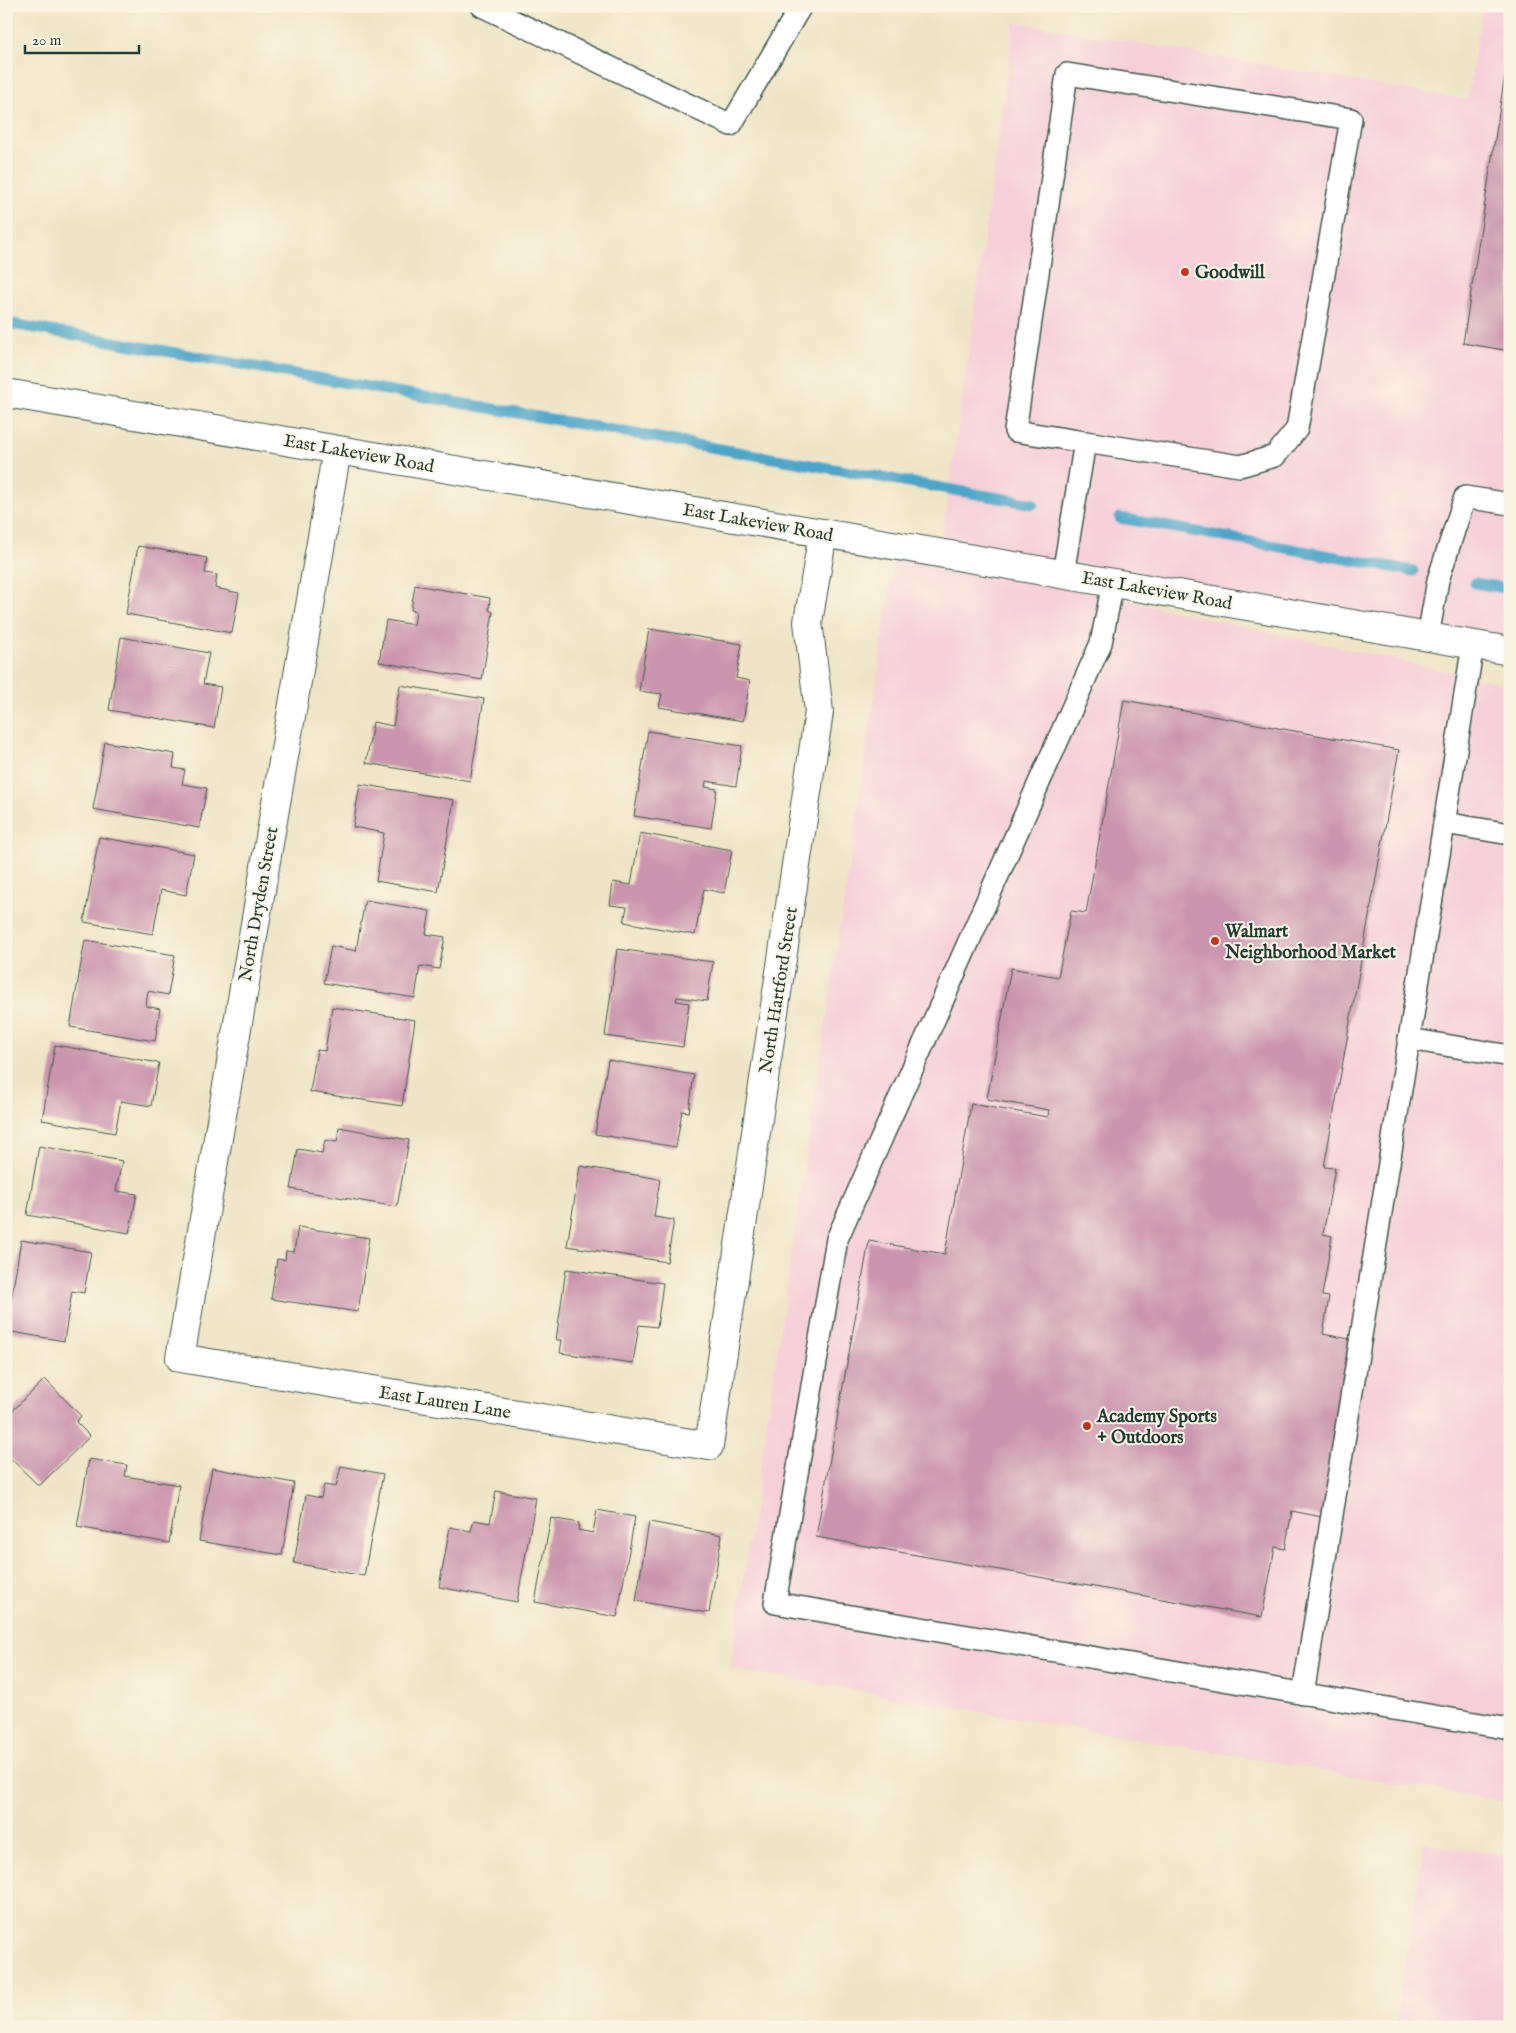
<svg xmlns="http://www.w3.org/2000/svg" width="1516" height="2033" viewBox="0 0 1516 2033" font-family="'IM FELL English',serif">
<rect width="100%" height="100%" fill="#fcf5e5"/>
<filter id="ink" filterUnits="userSpaceOnUse"><feTurbulence type="fractalNoise" baseFrequency=".02" numOctaves="2"/><feDisplacementMap in="SourceGraphic" scale="10" xChannelSelector="R" yChannelSelector="G"/><feConvolveMatrix kernelMatrix="1 2 1 2 8 2 1 2 1" color-interpolation-filters="sRGB"/></filter>
<filter id="wash" filterUnits="userSpaceOnUse"><feTurbulence type="fractalNoise" baseFrequency=".0096" numOctaves="4" result="noise"/><feDisplacementMap in="SourceGraphic" scale="20" xChannelSelector="R" yChannelSelector="G"/><feGaussianBlur stdDeviation="1.12" result="paint"/><feColorMatrix in="noise" values="0 0 0 0 0 0 0 0 0 0 0 0 0 0 0 0 0 1.4 0 .05"/><feComposite in="paint" operator="in"/></filter>
<g filter="url(#wash)">
<rect width="100%" height="100%" fill="#efe5c6"/>
<g fill="#f6cfd8">
<path d="M1483,6h27v635l-569,-92 73,-527 453,78z"/>
<path d="M896,550l614,135v1118l-780,-134z"/>
<path d="M1424,1843l86,13v171h-115z"/>
</g>
<g fill="none" stroke-linecap="round" stroke-linejoin="round">
<g stroke="#4ba5c9" stroke-width="11">
<path d="M6,323l1027,181"/>
<path d="M1120,518l293,53"/>
<path d="M1475,583l35,6"/>
</g>
</g>
<g id="blocks">
<g fill="#ca95ae">
<path d="M1509,49l1,1v301l-47,-8z"/>
<path d="M138,546l69,12 -2,15 12,2 -2,13 24,5 -7,40 -106,-19z"/>
<path d="M415,585l75,13 -1,12 4,2 -11,68 -103,-18 7,-42 28,5 2,-14 -5,-1z"/>
<path d="M649,629l93,15 -6,34 14,3 -7,40 -84,-14 3,-13 -23,-3z"/>
<path d="M121,637l88,16 -6,31 18,3 -7,41 -105,-18z"/>
<path d="M400,685l84,14 -14,82 -104,-18 7,-41 20,4z"/>
<path d="M1124,700l275,50 -75,417 11,1 -12,66 9,2 -10,60 7,1 -6,37 31,6 -32,177 -30,-6 -7,38 -10,-2 -13,70 -446,-80 53,-296 76,13 26,-150 77,13 1,-7 -62,-11 24,-131 47,9 13,-66 15,2z"/>
<path d="M648,731l94,15 -6,40 -30,-5 -1,6 12,2 -6,39 -77,-12z"/>
<path d="M105,742l70,12 -2,14 12,2 -3,14 25,4 -8,40 -106,-19z"/>
<path d="M360,784l94,16 -16,92 -62,-11 8,-48 -31,-6z"/>
<path d="M640,833l92,17 -8,43 -20,-4 -9,46 -71,-13 3,-15 -17,-2 3,-23 18,3z"/>
<path d="M99,837l95,17 -8,41 -25,-5 -8,44 -69,-12z"/>
<path d="M365,900l65,11 -4,23 19,3 -6,32 -19,-3 -5,32 -91,-15 7,-37 25,5z"/>
<path d="M85,940l90,15 -7,40 -20,-4 -2,15 14,3 -5,32 -85,-14z"/>
<path d="M617,949l96,13 -6,39 -30,-4 -1,4 13,2 -6,44 -78,-11z"/>
<path d="M332,1007l83,13 -13,86 -92,-14 7,-42 8,1z"/>
<path d="M55,1045l104,18 -8,43 -30,-5 -6,32 -73,-13z"/>
<path d="M608,1060l86,15 -5,37 -7,-1 -6,36 -81,-13z"/>
<path d="M339,1127l70,13 -12,67 -106,-18 7,-40 24,4 3,-13 12,2z"/>
<path d="M39,1146l83,15 -6,30 21,3 -8,39 -102,-18z"/>
<path d="M580,1166l80,13 -6,38 20,3 -7,42 -100,-16z"/>
<path d="M298,1227l71,11 -11,74 -87,-13 6,-40 8,1 1,-9 8,1z"/>
<path d="M21,1240l70,12 -7,41 -12,-2 -8,50 -58,-10z"/>
<path d="M566,1269l97,14 -6,44 -18,-2 -6,38 -73,-10 2,-13h-6z"/>
<path d="M45,1379l36,37 -5,6 14,14 -51,50 -33,-32v-37z"/>
<path d="M89,1459l38,6 -2,11 54,9 -10,58 -92,-16z"/>
<path d="M341,1466l42,8 -19,102 -70,-13 12,-68 15,3 3,-13 12,2z"/>
<path d="M212,1468l82,15 -12,72 -83,-14z"/>
<path d="M496,1491l40,7 -19,104 -78,-15 11,-60 21,4 3,-11 16,3z"/>
<path d="M597,1510l38,7 -18,100 -82,-15 16,-84 28,5 -1,7 15,3z"/>
<path d="M649,1522l73,13 -13,78 -73,-12z"/>
</g>
</g>
</g>
<g filter="url(#ink)">
<use href="#blocks" fill-opacity="0" stroke="#3e564a" stroke-width="1"/>
<g fill="none" stroke-linecap="round" stroke-linejoin="round">
<g stroke="#3e564a" stroke-width="24">
<g id="lane">
<path d="M482,6l249,119 70,-119"/>
<path d="M1063,574l22,-132 -70,-11 52,-357 284,45 -54,310 -22,27 -35,10 -155,-24"/>
<path d="M1113,583l-12,60 -264,596 -62,364 735,126"/>
<path d="M1428,637l10,-57 27,-83 45,7"/>
<path d="M1444,823l66,11"/>
<path d="M1409,1039l101,17"/>
<path d="M1303,1694l170,-1049"/>
</g>
</g>
<g stroke="#3e564a" stroke-width="30">
<path id="street" d="M337,450l-157,908 529,88 110,-734 -11,-90 15,-89"/>
</g>
<g stroke="#3e564a" stroke-width="30">
<path id="secondary" d="M6,393l1504,258"/>
</g>
<use href="#lane" stroke="#fff" stroke-width="21"/>
<use href="#street" stroke="#fff" stroke-width="28"/>
<use href="#secondary" stroke="#fff" stroke-width="28"/>
</g>
</g>
<g fill="#c8321e" stroke="#fcf5e5" stroke-width="2">
<circle cx="1185" cy="272" r="5"/>
<circle cx="1215" cy="941" r="5"/>
<circle cx="1087" cy="1426" r="5"/>
</g>
<g text-anchor="middle" stroke-width="4" stroke-linejoin="round" paint-order="stroke">
<g font-size="18" font-weight="bold" fill="#1f3d34" stroke="#fcf5e5" text-anchor="start">
<text x="1195" y="278">Goodwill</text>
<text x="1225" y="937">Walmart<tspan x="1225" dy="21">Neighborhood Market</tspan></text>
<text x="1097" y="1422">Academy Sports<tspan x="1097" dy="21">+ Outdoors</tspan></text>
</g>
<g font-size="18" fill="#1f3d34" stroke="#fcf5e5">
<text transform="translate(359 453) rotate(10)" y="6">East Lakeview Road</text>
<text transform="translate(758 522) rotate(10)" y="6">East Lakeview Road</text>
<text transform="translate(1157 590) rotate(10)" y="6">East Lakeview Road</text>
<text transform="translate(258 904) rotate(-80)" y="6">North Dryden Street</text>
<text transform="translate(778 990) rotate(-81)" y="6">North Hartford Street</text>
<text transform="translate(445 1402) rotate(9)" y="6">East Lauren Lane</text>
</g>
</g>
<rect width="1516" height="2033" fill="none" stroke="#fcf5e5" stroke-width="25"/>
<path d="M25 45v8h114v-8" fill="none" stroke="#1f3d34" stroke-width="2.5"/>
<text x="32" y="45" font-size="15" fill="#1f3d34" stroke="#fcf5e5" stroke-width="4" paint-order="stroke">20 m</text>
</svg>
